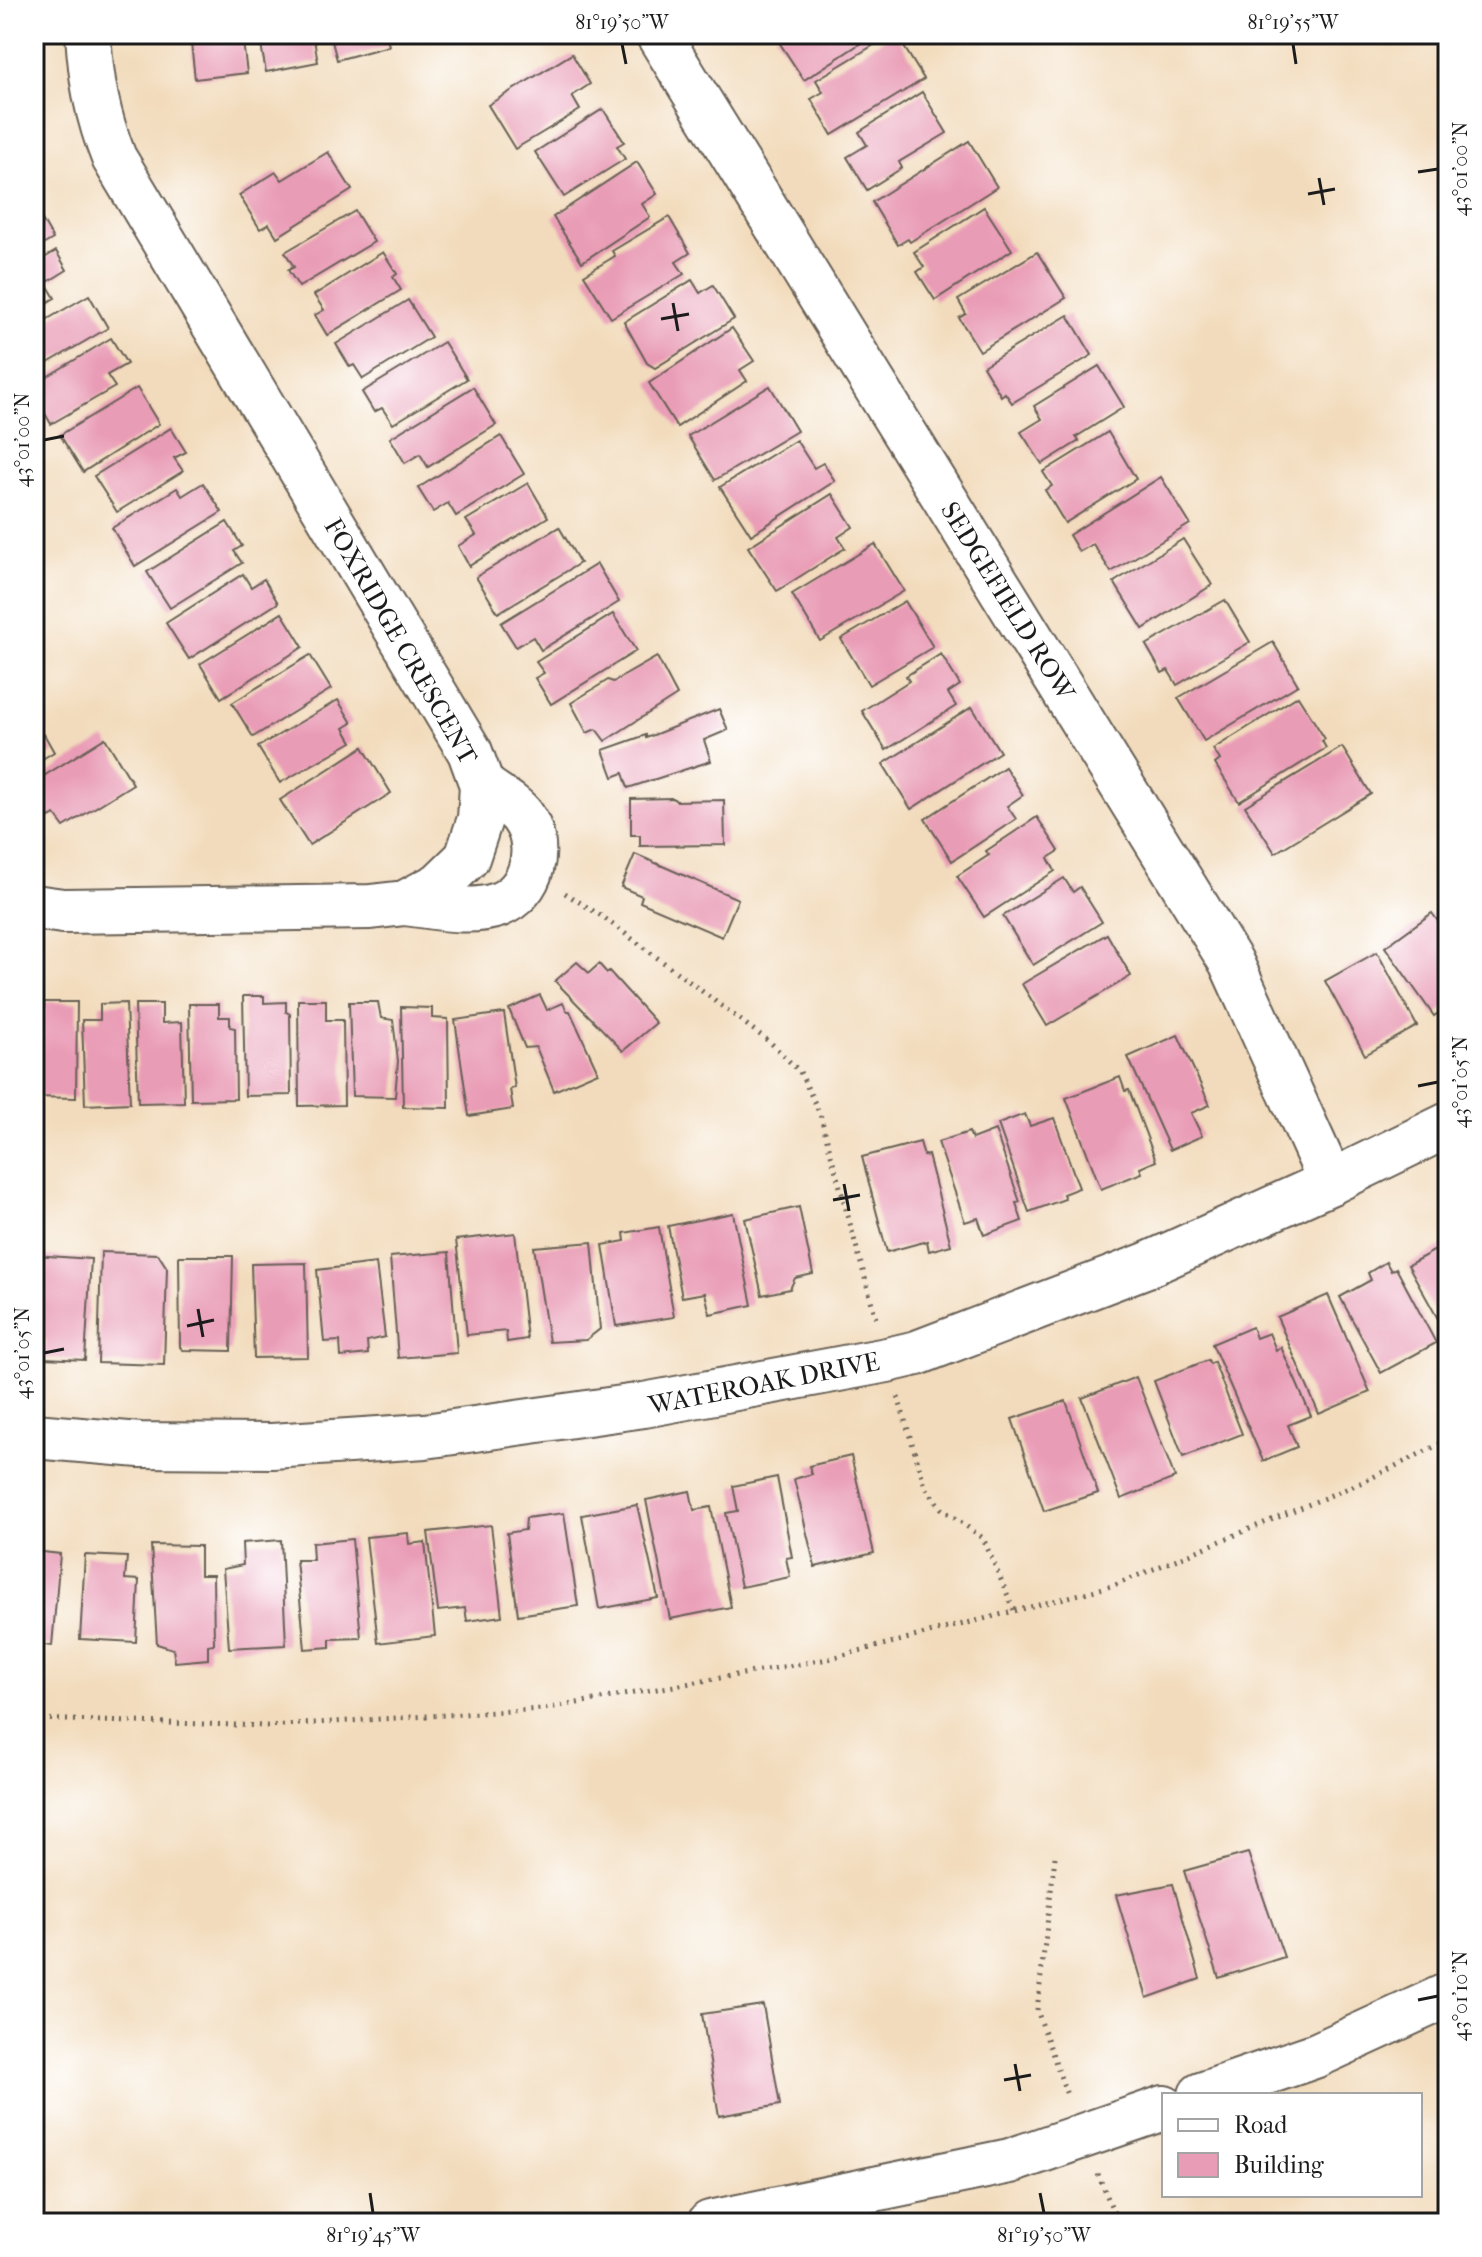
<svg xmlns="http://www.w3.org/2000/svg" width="1482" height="2257" viewBox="0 0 1482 2257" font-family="'IM FELL French Canon',serif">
<rect width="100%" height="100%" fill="#fff"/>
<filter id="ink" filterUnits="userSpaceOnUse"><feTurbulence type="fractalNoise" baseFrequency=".0125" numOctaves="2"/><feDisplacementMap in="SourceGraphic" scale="16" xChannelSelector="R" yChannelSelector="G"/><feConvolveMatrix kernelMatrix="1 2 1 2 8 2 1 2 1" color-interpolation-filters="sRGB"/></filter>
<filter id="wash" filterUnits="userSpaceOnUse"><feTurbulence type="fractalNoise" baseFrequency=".006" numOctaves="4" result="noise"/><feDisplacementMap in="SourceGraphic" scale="32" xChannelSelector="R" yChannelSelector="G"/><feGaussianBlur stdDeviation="1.8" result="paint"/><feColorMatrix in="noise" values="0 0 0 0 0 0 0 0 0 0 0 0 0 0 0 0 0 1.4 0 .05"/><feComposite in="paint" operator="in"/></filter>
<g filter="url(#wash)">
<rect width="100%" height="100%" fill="#f2dbbc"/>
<g id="blocks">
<g fill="#e99cb6">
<path d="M190,34h52l5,39 -52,6z"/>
<path d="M259,34h54l5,28 -52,10z"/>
<path d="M330,34h56l3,12 -52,14z"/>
<path d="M778,34h85l4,5 -63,41 -29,-44z"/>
<path d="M892,34h4l28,45 -92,56 -21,-36 12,-7 -7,-12z"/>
<path d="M572,54l18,30 -18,12 8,14 -65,39 -27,-44z"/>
<path d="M922,92l25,41 -48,29 3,6 -35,22 -20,-33 20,-12 -8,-13z"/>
<path d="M603,109l21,33 -7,4 8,13 -61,38 -29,-45z"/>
<path d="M969,141l28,46 -87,55 -2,-3 -10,6 -26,-43z"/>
<path d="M328,152l24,38 -75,47 -8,-13 -9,5 -21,-34 37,-23 6,8z"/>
<path d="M637,162l20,32 -15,10 8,13 -68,45 -29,-45z"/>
<path d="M984,207l28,43 -77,50 -18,-28 7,-5 -10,-15z"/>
<path d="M355,211l19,31 -75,45 -11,-17 6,-3 -9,-15z"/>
<path d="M40,216l13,23 -19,11v-31z"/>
<path d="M669,217l21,36 -14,9 8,12 -73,44 -27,-43 31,-19 -3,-5z"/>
<path d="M56,251l11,19 -21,13 9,15 -21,12v-46z"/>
<path d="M383,252l14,22 -4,3 8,13 -74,45 -12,-20 9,-5 -10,-15z"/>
<path d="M1037,252l29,46 -86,53 -21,-33 7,-4 -8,-14z"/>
<path d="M692,280l8,13 13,-8 21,34 -79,49 -8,-5 -23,-41z"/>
<path d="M89,295l19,33 -74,43v-44z"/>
<path d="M408,300l23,37 -68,42 -9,-14 -4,2 -14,-23z"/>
<path d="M1068,315l24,40 -80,48 -7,-10 -4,3 -18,-30z"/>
<path d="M732,328l22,33 -14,9 7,11 -70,46 -28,-44z"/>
<path d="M111,338l16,26 -20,11 8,12 -64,37 -12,-21 5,-4 -9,-15z"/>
<path d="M444,342l23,37 -74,45 -11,-16 -8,4 -12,-20z"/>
<path d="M1099,366l25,41 -48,30 3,4 -37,23 -21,-32 21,-13 -8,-13z"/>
<path d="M770,386l27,45 -82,49 -27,-44z"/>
<path d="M473,387l23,38 -68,42 -8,-13 -15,9 -15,-25z"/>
<path d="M137,388l22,36 -76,48 -23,-37z"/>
<path d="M171,428l15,24 -12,6 9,13 -66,41 -23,-36z"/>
<path d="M1108,432l28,47 -71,44 -20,-33 7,-4 -9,-14z"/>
<path d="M501,436l23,38 -68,42 -8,-13 -15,9 -15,-24z"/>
<path d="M796,440l18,28 9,-5 12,18 -84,54 -31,-48z"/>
<path d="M1161,477l29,47 -79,48 -18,-28 -14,8 -10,-17z"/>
<path d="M203,483l19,29 -87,54 -23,-38 65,-40 5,8z"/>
<path d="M528,483l20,34 -79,49 -11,-20 18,-11 -10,-15z"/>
<path d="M832,494l21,33 -15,10 7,11 -68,43 -29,-44z"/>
<path d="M227,522l15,24 -8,5 8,12 -72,45 -23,-36z"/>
<path d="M559,527l21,36 -82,50 -22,-36z"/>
<path d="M1183,539l29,46 -69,44 -29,-47z"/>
<path d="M875,544l29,47 -84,50 -28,-47z"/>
<path d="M597,564l22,38 -78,48 -8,-13 -17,10 -15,-24z"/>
<path d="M243,574l8,13 13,-8 14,24 -89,56 -23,-36z"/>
<path d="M1225,600l25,42 -73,43 -9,-15 -6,3 -16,-28z"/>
<path d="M905,601l28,46 -64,38 -28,-46z"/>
<path d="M282,613l21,34 -82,51 -21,-34z"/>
<path d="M613,614l23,37 -85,53 -16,-26 9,-5 -8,-11z"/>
<path d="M1273,642l25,43 -94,56 -26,-43z"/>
<path d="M941,654l19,31 -12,8 8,13 -70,44 -24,-39 47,-30 -3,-5z"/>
<path d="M310,655l21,34 -78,48 -21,-34z"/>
<path d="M657,657l20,38 -72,46 -9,-12 -9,4 -16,-30 37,-23 5,2z"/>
<path d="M1298,696l27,43 -3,2 4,7 -87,54 -24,-38 5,-4 -7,-11z"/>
<path d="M338,700l14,23 -8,5 8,14 -72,41 -22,-36z"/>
<path d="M972,707l28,45 -89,57 -28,-45z"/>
<path d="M719,709l9,21 -24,10 7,21 -83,27 -5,-15 -10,4 -10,-27 43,-15v3z"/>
<path d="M34,733l3,5 7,-4 10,18 -20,12z"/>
<path d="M105,738l28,46 -69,43 -9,-12 -6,3 -15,-23v-13z"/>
<path d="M363,747l28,46 -82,52 -29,-45z"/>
<path d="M1342,747l29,47 -96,59 -30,-47z"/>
<path d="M1005,767l18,28 -16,11 9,13 -64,42 -27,-42z"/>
<path d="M673,798l3,3 48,-1 1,45 -85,1v-11h-9v-36z"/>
<path d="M1037,817l22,34 -11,7 7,13 -71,46 -27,-41 32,-21 -3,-4z"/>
<path d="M635,854l103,45 -16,38 -82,-35 2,-6 -21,-9z"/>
<path d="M1064,878l9,14 7,-5 22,35 -69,43 -30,-49z"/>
<path d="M1432,913l16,22v71l-14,10 -49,-69z"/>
<path d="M1107,934l24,42 -84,50 -25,-42z"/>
<path d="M1377,952l40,74 -52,29 -40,-74z"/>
<path d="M577,962l12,11 10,-9 8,9 2,-2 47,52 -33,28 -68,-70z"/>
<path d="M540,995l7,15 16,-7 4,8h3l28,61 -44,19 -18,-44 -11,1 -16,-39z"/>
<path d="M243,996h21v7l22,-1v10l4,2 1,81 -46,1z"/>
<path d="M298,1000h28v20h17l1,85 -45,1z"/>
<path d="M44,1002h33l-1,96 -42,-1v-77l10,-1z"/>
<path d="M349,1002h29l3,16 12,2 5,41 -3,36 -43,-1z"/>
<path d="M126,1003l4,100 -45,2 -3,-85h18v-16z"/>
<path d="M135,1004h27v19l20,-1 2,80 -46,1z"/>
<path d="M189,1004h30v13h11v10l5,1 1,71 -45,1z"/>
<path d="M401,1007l31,1v10l16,1 1,89 -46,-1z"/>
<path d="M504,1013l11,75 -5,1 3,20 -44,7 -14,-96z"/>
<path d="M1178,1035l32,70 -19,8 11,23 -32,14 -42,-93z"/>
<path d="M1120,1077l5,14 4,-1 27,71 -16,7 2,5 -41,16 -35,-91z"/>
<path d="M1025,1114l5,12 24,-8 25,70 -16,6 2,5 -36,13 -31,-88z"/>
<path d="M995,1130l25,72 -4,1 6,18 -38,14 -6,-17 -13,4 -27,-80 31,-10 3,7z"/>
<path d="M920,1142l4,14 4,-1 23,90 -22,6 -2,-10 -40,11 -25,-95z"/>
<path d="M799,1207l14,67 -18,4 -5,11 -28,6 -17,-76z"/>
<path d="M733,1213l19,92 -42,9 -5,-21 -23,4 -14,-71z"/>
<path d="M659,1227l15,90 -58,9 -13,-81 22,-4 -1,-8z"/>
<path d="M515,1233l12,106 -20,3 -1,-11 -39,4 -11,-95z"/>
<path d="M592,1242l8,87 -14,11 -37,2 -15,-95z"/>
<path d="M1448,1243v94l-40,-72z"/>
<path d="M101,1252l57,2 9,14 -3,97 -66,-2z"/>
<path d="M449,1252l8,101 -59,5 -8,-101z"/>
<path d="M34,1255l57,4 -6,101 -41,-2 1,-18 -11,-1z"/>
<path d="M179,1256h54l-2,95 -48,-1 -3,-3z"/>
<path d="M1386,1262l5,9 5,-3 40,75 -55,30 -41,-76 31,-17 -3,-7z"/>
<path d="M306,1263l2,94 -54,1 -3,-94z"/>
<path d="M376,1263l9,74 -18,4 1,13 -27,3 -1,-16 -16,1 -7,-72z"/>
<path d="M1328,1295l42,97 -51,22 -42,-97z"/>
<path d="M1252,1327l4,11 13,-5 7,17 5,-3 30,69 -23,9 9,22 -34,14 -51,-117z"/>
<path d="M1208,1360l2,4 4,-2 28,72 -59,23 -29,-76z"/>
<path d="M1136,1377l39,101 -54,21 -39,-101z"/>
<path d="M1066,1401l32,92 -54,18 -32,-92z"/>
<path d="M851,1456l23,97 -59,14 -21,-88 18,-5 -3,-8z"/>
<path d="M777,1477l15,80 -6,1 4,19 -49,10 -15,-74 12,-2 -5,-25z"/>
<path d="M690,1491l4,19 17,-3 20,100 -61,12 -24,-119z"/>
<path d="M637,1505l21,93 -59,11 -17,-94z"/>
<path d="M564,1513l14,93 -60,9 -11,-82 18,-3 1,-12z"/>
<path d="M491,1525l11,91 -35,5 -2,-13 -27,3 -10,-79z"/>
<path d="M408,1533l1,11 16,-2 10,94 -57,7 -12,-106z"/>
<path d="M352,1539l9,99 -31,1v8l-25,2 -9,-89h17l-1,-17z"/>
<path d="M281,1540l5,105 -57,3 -6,-79 20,-4 -1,-22z"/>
<path d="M151,1545l49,1v29h13l1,69 -6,1v14l-33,3 -2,-13 -16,-5z"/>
<path d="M34,1551l26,3 -8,92 -18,-2z"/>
<path d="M85,1555l42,2 -2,22 14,1 -3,62 -56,-3z"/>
<path d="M1248,1853l36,104 -65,21 -35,-107z"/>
<path d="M1173,1884l27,95 -53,19 -31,-103z"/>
<path d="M763,2005l17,100 -61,11 -17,-102z"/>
</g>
</g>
</g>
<g filter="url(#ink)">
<use href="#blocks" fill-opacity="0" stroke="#675f54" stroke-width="2"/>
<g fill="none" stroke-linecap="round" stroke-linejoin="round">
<g stroke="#675f54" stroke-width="48">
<g id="minor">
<path d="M658,34l573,928 100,220"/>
<path d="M405,903c29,3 64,12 93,2 35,-13 46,-59 24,-89 -9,-12 -28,-21 -40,-31"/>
<path d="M34,907l29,4 307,-4 35,-4 34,-18 28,-27 13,-39 2,-34 -12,-33 -356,-594c-17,-43 -23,-78 -26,-124"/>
<path d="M34,1436l106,9 132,1 153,-10 219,-31 243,-45 30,-7 230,-88 184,-83 117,-57"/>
<path d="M1201,2095l116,-40 131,-60"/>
<path d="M710,2223l300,-62 154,-53"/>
</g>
</g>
<g stroke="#675f54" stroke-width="5" stroke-dasharray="2 6" stroke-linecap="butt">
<path d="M565,893l38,24 168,126 29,29 20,42 57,208"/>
<path d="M898,1397l27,89 16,22 42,30 31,72"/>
<path d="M34,1719l233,7 276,-17 285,-50 287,-74 250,-104 83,-41"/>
<path d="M1055,1857l-18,153 31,88"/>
<path d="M1098,2174l20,49"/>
</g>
<use href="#minor" stroke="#fff" stroke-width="44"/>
</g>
</g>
<path fill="none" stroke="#1c1c1c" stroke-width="3" d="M622,44l4,20M1293,44l3,20M1418,172l20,-3M1319,178l5,27M1308,194l27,-5M673,303l5,28M661,319l28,-5M44,440l20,-4M1418,1086l20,-4M844,1184l5,27M833,1200l27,-5M198,1309l5,28M187,1326l27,-6M44,1353l20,-4M1418,2000l20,-4M1015,2064l5,27M1004,2080l27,-5M370,2193l3,20M1040,2193l4,20"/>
<g text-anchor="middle" stroke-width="8" stroke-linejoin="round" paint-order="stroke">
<g font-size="26" fill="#1c1c1c" stroke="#fff">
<text transform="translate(1008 601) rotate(58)" y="9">SEDGEFIELD ROW</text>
<text transform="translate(401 641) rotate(60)" y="9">FOXRIDGE CRESCENT</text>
<text transform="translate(764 1383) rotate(-11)" y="9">WATEROAK DRIVE</text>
</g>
</g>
<rect width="1482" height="2257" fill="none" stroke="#fff" stroke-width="88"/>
<rect x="1162" y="2093" width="260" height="104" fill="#ffffff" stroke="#a4a4a4" stroke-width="2"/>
<rect x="1178" y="2119" width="40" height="12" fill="#ffffff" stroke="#a4a4a4" stroke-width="2"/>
<text x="1234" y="2133" font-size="24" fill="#1c1c1c">Road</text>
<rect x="1178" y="2153" width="40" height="24" fill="#e99cb6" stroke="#a4a4a4" stroke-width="2"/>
<text x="1234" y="2173" font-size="24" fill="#1c1c1c">Building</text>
<rect x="44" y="44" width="1394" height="2169" fill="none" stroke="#1c1c1c" stroke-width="3"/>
<g font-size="20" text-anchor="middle" fill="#1c1c1c">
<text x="622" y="29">81°19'50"W</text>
<text x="1293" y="29">81°19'55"W</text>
<text transform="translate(1460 169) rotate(-90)" y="7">43°01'00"N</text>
<text transform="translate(22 440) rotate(-90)" y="7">43°01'00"N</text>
<text transform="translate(1460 1082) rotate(-90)" y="7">43°01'05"N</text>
<text transform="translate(22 1353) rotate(-90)" y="7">43°01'05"N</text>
<text transform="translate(1460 1996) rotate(-90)" y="7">43°01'10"N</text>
<text x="373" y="2242">81°19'45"W</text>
<text x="1044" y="2242">81°19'50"W</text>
</g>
</svg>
